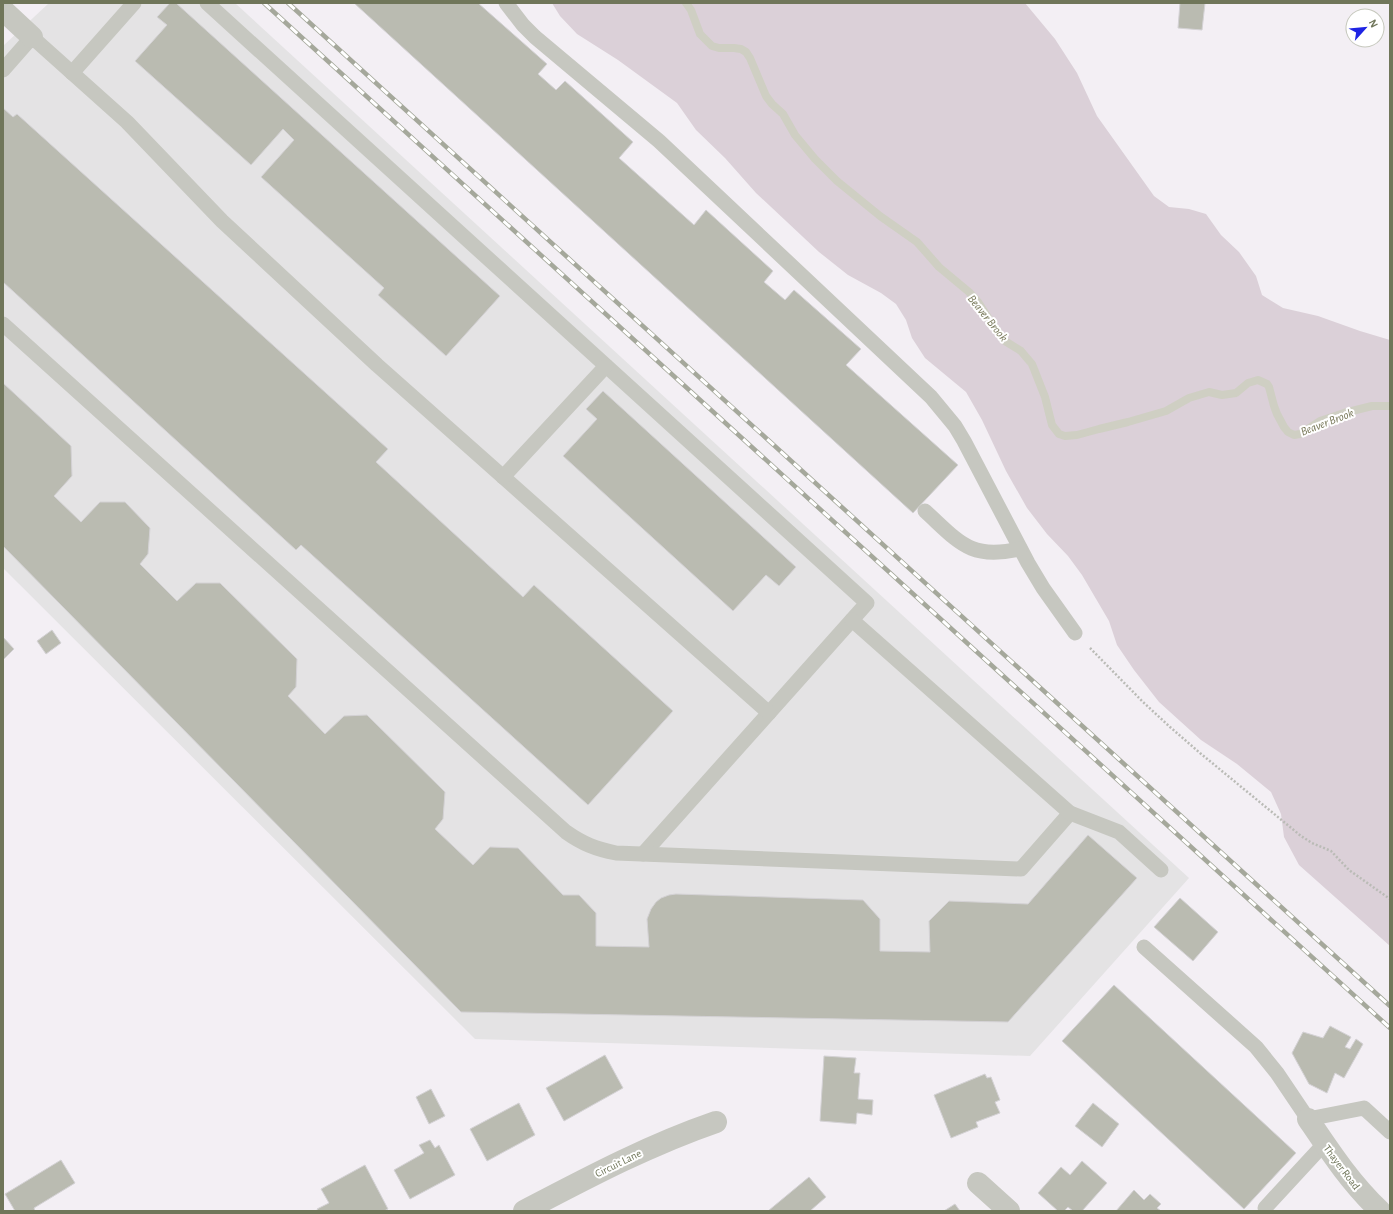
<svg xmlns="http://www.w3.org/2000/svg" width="1393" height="1214" viewBox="0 0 1393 1214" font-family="'Alegreya Sans',sans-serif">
<rect width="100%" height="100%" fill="#f3eff4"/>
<path fill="#e4e3e4" d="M49,3h186l954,875 -159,178 -555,-17 -472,-471v-522z"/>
<path fill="#dbd0d8" d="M552,3h473l30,36 22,34 20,43 57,80 15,11 20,2 17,5 15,21 18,17 17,24 6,19 21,13 35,8 42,15 30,9v606l-91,-81 -15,-28 -3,-23 -10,-22 -34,-28 -36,-24 -42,-38 -25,-32 -17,-25 -8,-24 -27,-46 -14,-19 -21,-22 -20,-26 -21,-37 -24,-51 -16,-28 -41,-34 -13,-20 -6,-18 -10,-16 -15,-11 -33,-18 -29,-23 -63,-59 -31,-35 -29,-28 -19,-27 -59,-43 -41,-26 -17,-18z"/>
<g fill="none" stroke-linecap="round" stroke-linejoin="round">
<path stroke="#cfcfc3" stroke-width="8" d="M686,3l5,7 9,24 12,12 7,2h15l7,1 5,3 4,6 16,38 6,8 11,10 12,21 20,24 22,22 43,35 37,26 22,25 30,25 9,10 14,22 13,17 16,10 5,6 6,7 13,33 7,28 7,9 6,2 12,-1 22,-6 29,-7 38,-11 23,-13 20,-6 13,3 14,-2 12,-10 10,-3 9,4 2,3 5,19 3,8 7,13 4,5 6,3 6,-1 20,-13 24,-8 28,-7h18"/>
</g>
<g fill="#babbb1" stroke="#d4d2d5">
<path d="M170,3h6l324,293 -54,60 -68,-61 6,-7 -123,-111 33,-37 -11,-11 -32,36 -116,-104 32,-36 -10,-8z"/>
<path d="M354,3h124l69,61 -9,10 18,16 9,-9 68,61 -14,16 75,67 12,-15 67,61 -9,11 21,18 9,-10 67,59 -15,16 112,100 -45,48z"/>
<path d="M1180,3h25l-3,27 -24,-2z"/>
<path d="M3,108l10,9 4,-3 371,335 -12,13 147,135 11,-12 139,126 -85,94 -287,-260 -5,5 -293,-268z"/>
<path d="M3,383l68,63 1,30 -18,20 27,26 19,-20h25l25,26 -2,26 -8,10 37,37 19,-18h24l77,76 -1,28 -8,9 37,38 19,-18 23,-1 78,77 -2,27 -8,10 38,36 17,-18 28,1 45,47h16l17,18v33l53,1 -2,-28 4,-10 5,-7 5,-4 8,-3 7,-1 187,6 17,19v32l50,1 -1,-31 20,-20 79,3 60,-69 49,43 -129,144 -547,-10 -458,-466z"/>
<path d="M603,391l193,176 -17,19 -13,-11 -33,36 -170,-155 34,-37 -11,-10z"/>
<path d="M52,630l9,13 -15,11 -9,-13z"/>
<path d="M3,637l11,12 -11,11z"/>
<path d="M1180,898l38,34 -25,29 -39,-34z"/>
<path d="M1114,985l182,168 -52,56 -182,-168z"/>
<path d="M1330,1026l21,11 -6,10 5,2 6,-10 7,5 -19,34 -9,-5 -8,20 -18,-9 -17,-31 11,-21 20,6z"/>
<path d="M605,1055l18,33 -59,33 -18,-33z"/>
<path d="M824,1056l32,2 -2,15h6l-2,26 15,1 -1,15 -15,-2 -1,11 -36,-3z"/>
<path d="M985,1074l2,4 4,-1 9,23 -5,2 5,11 -24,9 2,5 -27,11 -17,-43z"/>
<path d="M431,1089l14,27 -16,8 -13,-27z"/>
<path d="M519,1103l16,32 -48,26 -17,-32z"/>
<path d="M1093,1103l26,21 -17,23 -27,-21z"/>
<path d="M430,1140l5,8 4,-3 16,30 -45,24 -16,-29 30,-17 -5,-8z"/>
<path d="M61,1160l14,23 -41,25 1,3h-20l-10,-17z"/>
<path d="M1082,1161l25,22 -25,28h-9l-5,-4 -4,4h-6l-20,-18 23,-26 9,8z"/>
<path d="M365,1165l23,44 -4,2h-66l-1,-2 12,-6 -8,-14z"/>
<path d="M809,1177l17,20 -16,14h-42z"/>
<path d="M1134,1190l10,10 6,-6 11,10 -4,4 4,3h-45z"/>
<path d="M955,1204l5,7h-16z"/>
</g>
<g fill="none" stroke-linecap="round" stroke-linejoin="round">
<path stroke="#babbb6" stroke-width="2.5" stroke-dasharray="2 2" stroke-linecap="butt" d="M1090,648l53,54 27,25 30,26 101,83 11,7 19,8 18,19 41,29"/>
<g stroke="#c6c7c0" stroke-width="15">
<path d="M207,3l660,600 -224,251"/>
<path d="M506,3l17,22 12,12 124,104 272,256 24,29 9,15 64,122 15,25 32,45"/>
<path d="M3,70l29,-33 95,85 95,99 155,144 392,348"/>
<path d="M72,73l62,-70"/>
<path d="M3,324l563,508c17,12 30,17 50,21l405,16 49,-56"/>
<path d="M503,477l103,-111"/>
<path d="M925,511c35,32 45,49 95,38"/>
<path d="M852,620l218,193 49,19 42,38"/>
<path d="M1144,947l112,100 21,26 31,46 56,-11 26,24"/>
<path d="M1265,1208l60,-65"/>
</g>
<g stroke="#c6c7c0" stroke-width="22">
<path d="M3,10l29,27"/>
<path d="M1308,1119c23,34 42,63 72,92"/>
<path d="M978,1183l31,28"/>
<path d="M524,1211c63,-33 125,-66 192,-89"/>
</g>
<g stroke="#a5a89b" stroke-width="4.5">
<g id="rail">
<path d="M264,3l1126,1025"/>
<path d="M288,3l1102,1003"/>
</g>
</g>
<use href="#rail" stroke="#fff" stroke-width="3" stroke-dasharray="9" stroke-linecap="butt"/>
</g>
<g text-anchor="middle" stroke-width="4" stroke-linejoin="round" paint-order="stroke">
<g font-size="11" fill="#70765a" stroke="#fff">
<text transform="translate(618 1163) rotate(-26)" y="4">Circuit Lane</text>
<text transform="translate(1342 1167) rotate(53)" y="4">Thayer Road</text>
</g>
<g font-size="12" font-style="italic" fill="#787859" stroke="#fff">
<text transform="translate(988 318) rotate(51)" y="4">Beaver Brook</text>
<text transform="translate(1327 422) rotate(-21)" y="4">Beaver Brook</text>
</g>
</g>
<rect width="1393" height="1214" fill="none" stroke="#70765a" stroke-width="8"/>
<g transform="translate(1365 28) rotate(63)"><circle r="19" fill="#ffffff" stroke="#c6c8bd"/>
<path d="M0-3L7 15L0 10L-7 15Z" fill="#1f24e4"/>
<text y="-6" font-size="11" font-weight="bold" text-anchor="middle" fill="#70765a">N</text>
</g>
</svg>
